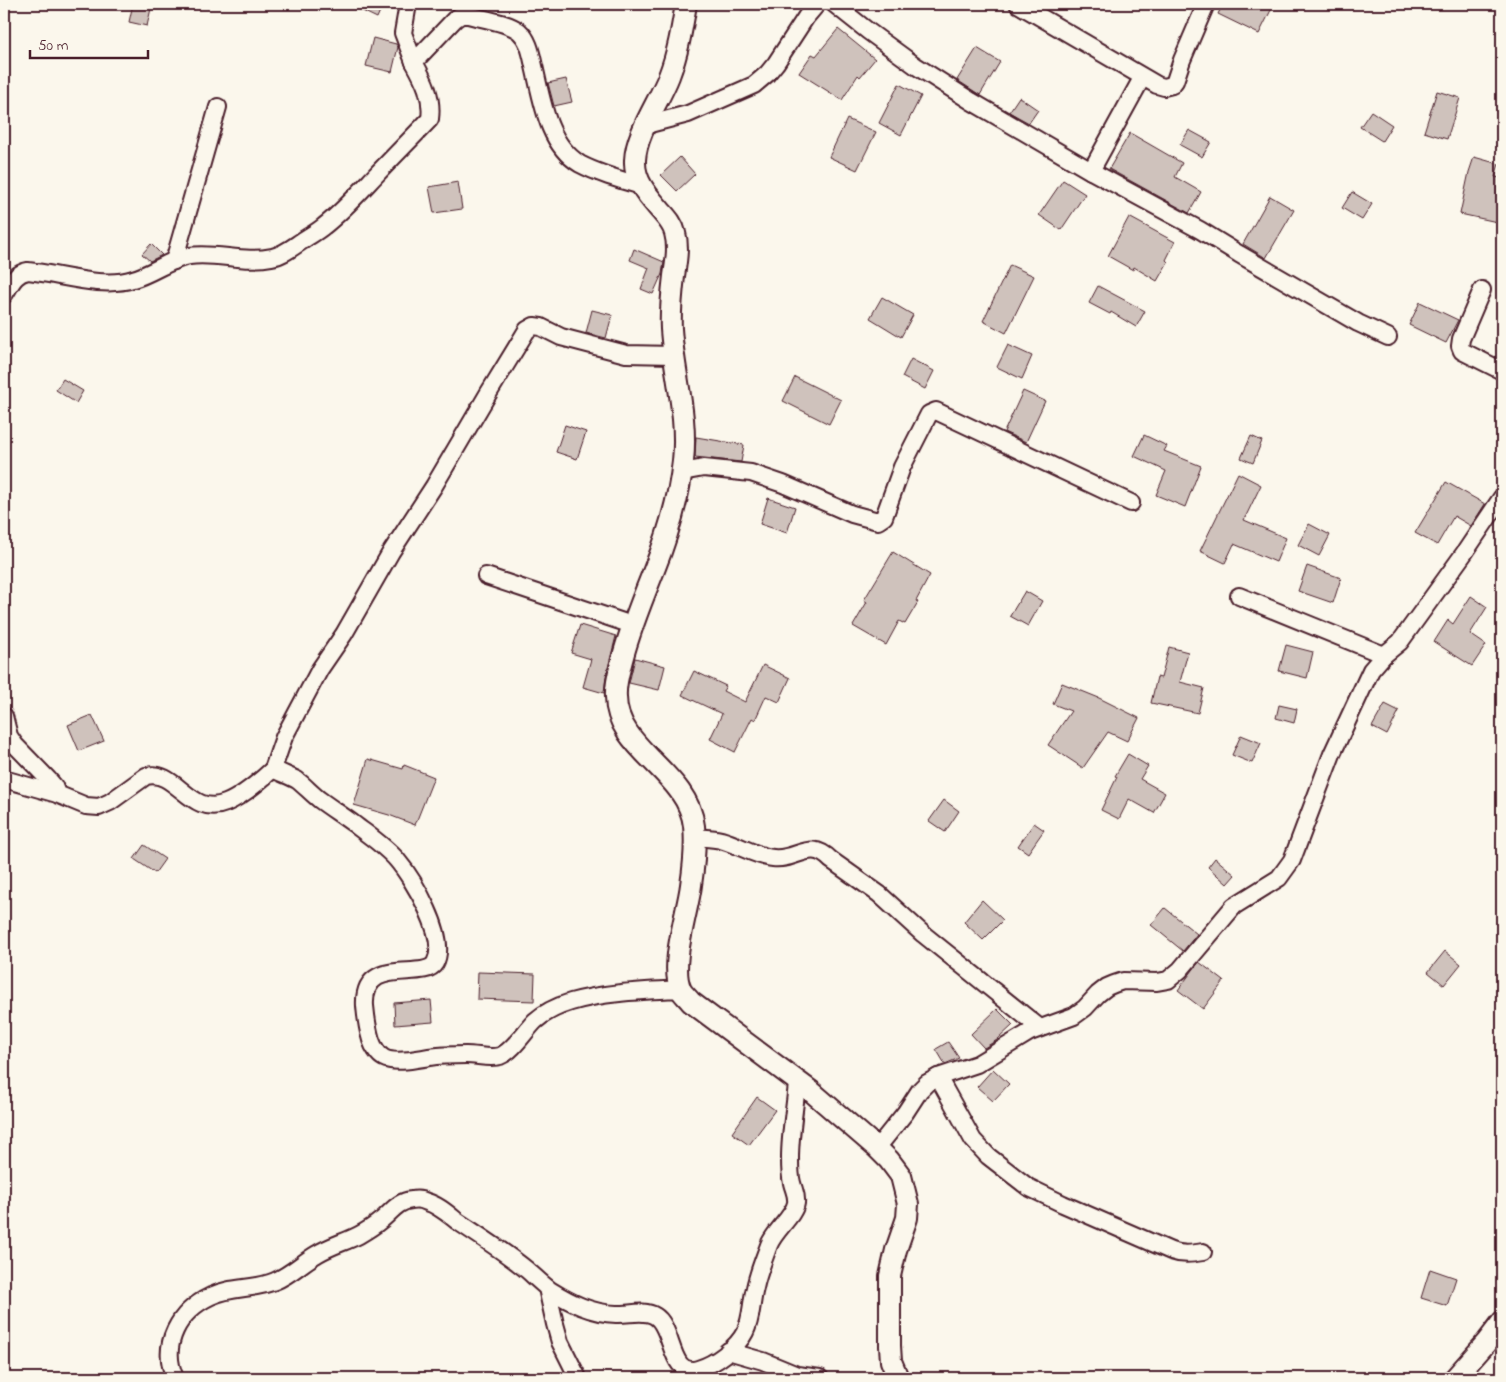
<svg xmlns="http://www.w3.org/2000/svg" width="1506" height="1382" viewBox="0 0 1506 1382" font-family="'Indie Flower',sans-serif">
<rect width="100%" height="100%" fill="#fbf7ec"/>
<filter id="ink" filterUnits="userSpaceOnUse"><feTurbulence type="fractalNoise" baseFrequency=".02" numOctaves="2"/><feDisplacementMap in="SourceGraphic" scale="10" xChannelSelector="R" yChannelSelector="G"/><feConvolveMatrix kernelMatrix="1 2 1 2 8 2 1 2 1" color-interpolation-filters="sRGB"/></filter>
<g filter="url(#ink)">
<g fill="#cfc2bc" stroke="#4a1f2b">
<path d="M133,4h19l-5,22 -18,-4z"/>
<path d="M348,4h35l-6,14z"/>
<path d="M1223,4h51l-15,30 -41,-20z"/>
<path d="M838,29l37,30 -15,18 -2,-2 -16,25 -43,-27 13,-19 4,2z"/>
<path d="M373,38l23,6 2,3 -6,25 -26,-6z"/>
<path d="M977,48l23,14 -20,33 -23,-15z"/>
<path d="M566,79l6,23 -18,4 -6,-23z"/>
<path d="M899,84l22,12 -20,39 -22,-12z"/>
<path d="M1437,91l23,7 -13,41 -23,-7z"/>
<path d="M1019,97l19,13 -9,13 -20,-11z"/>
<path d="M1371,111l21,14 -10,16 -22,-14z"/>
<path d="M847,119l29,13 -19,38 -28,-13z"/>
<path d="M1189,130l22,12 -9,15 -22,-12z"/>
<path d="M1130,133l52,30 -7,14 26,15 -12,21 -80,-44z"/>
<path d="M680,157l15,17 -18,17 -16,-16z"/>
<path d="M1474,157l25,7 -4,13 7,1v45l-42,-9 9,-42z"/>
<path d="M1063,180l22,14 -24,36 -22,-15z"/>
<path d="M458,182l4,27 -28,4 -5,-26z"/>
<path d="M1352,192l20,12 -10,16 -20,-12z"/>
<path d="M1270,196l24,14 -28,48 -23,-14z"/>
<path d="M1129,217l46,25 -9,18 2,2 -11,19 -23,-14 -1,3 -25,-14z"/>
<path d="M151,244l11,11 -12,6 -8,-7z"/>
<path d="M634,249l30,13 -2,12 -9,20 -12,-5 8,-21 -19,-8z"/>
<path d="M1010,265l24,11 -28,57 -23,-12z"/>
<path d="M1098,286l47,25 -9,16 -25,-15 -1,2 -21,-11z"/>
<path d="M882,297l31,18 -12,22 -31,-19z"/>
<path d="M1420,302l38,18 -12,23 -37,-18z"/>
<path d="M592,310l20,5 -6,23 -20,-5z"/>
<path d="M1008,345l24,11 -10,23 -25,-12z"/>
<path d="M911,359l23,12 -9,18 -23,-12z"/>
<path d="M795,377l46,23 -12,24 -46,-23z"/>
<path d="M63,379l20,12 -7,12 -20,-13z"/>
<path d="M1023,391l22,10 -19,41 -22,-10z"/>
<path d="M565,425l21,7 -9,27 -21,-7z"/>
<path d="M1144,435l23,11 -3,5 37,15 -16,41 -29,-12 10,-24 -32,-15z"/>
<path d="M1251,436l11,5 -9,22 -12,-5z"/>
<path d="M696,437l48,8 -3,17 -46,-5z"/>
<path d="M1238,473l23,12 -17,35 42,18 -10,24 -42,-18 -9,19 -25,-12z"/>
<path d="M1446,482l39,22 -14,22 -17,-10 -17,29 -22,-12z"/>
<path d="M768,498l27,9 -8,26 -27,-9z"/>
<path d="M1309,524l21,11 -11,21 -21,-11z"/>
<path d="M893,552l37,23 -14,26 2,1 -13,22 -6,-3 -13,24 -33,-19 14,-24 -3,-2z"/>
<path d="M1307,566l34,12 -8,25 -35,-12z"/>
<path d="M1025,591l17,10 -14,25 -18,-10z"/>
<path d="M1471,596l16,11 -17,27 16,11 -14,21 -38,-24 14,-22 5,4z"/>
<path d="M580,625l36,11 -10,40 -2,17 -21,-6 8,-28 -20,-6z"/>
<path d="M1286,645l27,7 -6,26 -28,-7z"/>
<path d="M1169,647l19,5 -8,30 24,6 -6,25 -47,-10 6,-26 4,1z"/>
<path d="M635,658l30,8 -6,24 -30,-7z"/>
<path d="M763,665l27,13 -11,24 -13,-6 -11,24 -3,-2 -17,34 -25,-13 12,-25 -40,-19 12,-24 32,15 -3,5 22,11z"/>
<path d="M1062,683l37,15 40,20 -12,23 -19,-9 -25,36 -35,-23 23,-34 -18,-7z"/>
<path d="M1385,704l14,7 -12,24 -15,-8z"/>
<path d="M1279,705l18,4 -3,14 -18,-5z"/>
<path d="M92,715l12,26 -25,10 -11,-26z"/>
<path d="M1241,735l20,8 -9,20 -20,-8z"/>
<path d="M1128,754l20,12 -8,13 25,14 -11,20 -25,-14 -10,20 -18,-9 16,-33 -2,-1z"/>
<path d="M368,759l35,10 1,-4 30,12 -19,48 -26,-10 -35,-10z"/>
<path d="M944,800l15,11 -14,21 -16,-11z"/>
<path d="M1034,823l10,7 -16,23 -10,-7z"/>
<path d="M144,845l21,14 -10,14 -21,-14z"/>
<path d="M1215,858l20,17 -8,9 -19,-17z"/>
<path d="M982,900l21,20 -20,20 -19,-18z"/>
<path d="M1165,908l32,26 -14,17 -32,-26z"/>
<path d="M1445,951l16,13 -17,21 -16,-13z"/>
<path d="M1199,962l25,19 -21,28 -25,-19z"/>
<path d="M478,972l57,2 -1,27 -57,-2z"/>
<path d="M431,1000l2,22 -38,3 -1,-22z"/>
<path d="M997,1009l16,16 -16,15 -13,8 -13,-14z"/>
<path d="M948,1042l11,16 -14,6 -9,-15z"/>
<path d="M993,1069l16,15 -16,17 -16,-14z"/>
<path d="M757,1097l18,13 -26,35 -17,-12z"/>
<path d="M1430,1269l26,9 -9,28 -26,-8z"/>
</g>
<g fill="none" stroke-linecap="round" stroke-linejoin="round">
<g stroke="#4a1f2b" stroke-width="20">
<g id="minor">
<path d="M408,4l-5,29 11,29"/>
<path d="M834,4l34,27 48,35 55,35 120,70 109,59 39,24 119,69 30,14"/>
<path d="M1018,4l139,81 7,2 8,-2 3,-4 7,-21 24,-56"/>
<path d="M646,125l42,-11 66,-29 13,-11 9,-11 30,-46 11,-13"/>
<path d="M1091,171l51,-93"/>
<path d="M174,261l44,-154"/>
<path d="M1482,290l-21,49 -1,7 2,5 40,20"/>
<path d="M4,295c7,-11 11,-22 24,-24 32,3 74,18 105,8 19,-5 37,-20 56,-23 28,-4 55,7 83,1 11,-2 21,-10 30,-16 7,-5 15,-9 22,-15 18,-14 35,-33 51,-50 18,-19 37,-38 55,-57 3,-22 -6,-39 -16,-57l41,-43 6,-4h7c15,4 39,7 51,16 10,9 12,22 15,35 8,33 13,78 46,98 19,10 41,16 62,22"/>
<path d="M674,355l-48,-1 -65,-17 -20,-10 -7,-1 -7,4 -39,64 -54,92 -43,66 -47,82 -24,35 -36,68 -11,32c8,4 16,7 24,11 8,6 15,14 23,20 11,8 23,16 34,24 14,11 31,22 43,36 16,19 52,78 38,103 -11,19 -73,-9 -70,43 1,11 3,24 6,34 2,6 7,15 13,18 11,6 32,1 45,-1 12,-2 25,-2 37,-2 11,0 24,4 34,1 13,-5 25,-25 35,-35 10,-9 23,-15 36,-19 35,-10 73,-11 109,-13"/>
<path d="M682,472l22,-4 47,5 32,11 69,30 26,7 6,-4 18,-50 27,-53 7,-3 195,92"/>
<path d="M486,576l146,49"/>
<path d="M1239,596l145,59"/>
<path d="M4,716l5,20 6,9 33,34 6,7 3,8"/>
<path d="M4,779l53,15 29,12 13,1 11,-5 36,-26c30,-8 44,42 80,27 17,-7 33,-21 47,-34"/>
<path d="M694,837c9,1 19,1 27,3 18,5 34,16 52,18 24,3 37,-20 58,2l48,34 44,40 117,94"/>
<path d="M938,1077l35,63 15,16 40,31 35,17 108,47c11,4 20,3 32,1"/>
<path d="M877,1148l28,-35 15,-23 7,-7 11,-6 39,-13 53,-32 44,-16 11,-8 13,-14 9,-7 7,-3 9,-3 34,1 11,-2 12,-10 54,-64 45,-28 13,-18 40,-106 39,-84 13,-15 16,-13 65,-90 37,-55"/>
<path d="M547,1288l8,36 5,18 18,36"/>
<path d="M728,1351l35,10 34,14 23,3"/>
<path d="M175,1378c-15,-34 4,-67 36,-82 20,-10 44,-6 64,-15 15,-6 28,-19 42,-27 13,-8 28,-12 42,-19 7,-4 14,-8 21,-14 11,-8 17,-20 32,-21 5,-1 11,0 15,2 11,3 21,12 30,19 24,16 48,31 70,49 8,7 15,14 23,20 21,13 41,23 66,24 12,1 28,-5 39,2 19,11 14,62 43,53 17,-5 39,-21 47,-37 7,-13 6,-30 10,-44 3,-15 9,-29 14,-43 6,-15 25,-29 27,-42 1,-8 -2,-12 -4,-20 -2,-7 -2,-17 -2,-25 0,-25 5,-50 7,-75"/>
</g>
</g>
<g stroke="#4a1f2b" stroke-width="24">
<g id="tertiary">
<path d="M686,4c-4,24 -8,49 -17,72 -10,26 -33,57 -34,84 -1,21 13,36 26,51 6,7 12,13 14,22 4,14 1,29 -1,43 -2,17 -4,35 -3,53 3,45 17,87 12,132 -4,37 -15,74 -29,109 -12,30 -24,59 -32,90 -3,12 -7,24 -6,37 0,53 72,75 78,129 2,20 0,39 -3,59 -3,26 -22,81 -10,105 2,4 7,8 10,12l121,90 65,56 12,12 12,16 7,28 -1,14 -11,32 -6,26v70l1,15 7,17"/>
<path d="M1455,1378l31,-35 16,-21"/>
</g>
</g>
<use href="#minor" stroke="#fbf7ec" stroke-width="16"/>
<use href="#tertiary" stroke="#fbf7ec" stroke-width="20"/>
</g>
</g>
<rect width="1506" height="1382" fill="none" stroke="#fbf7ec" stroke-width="20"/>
<rect x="10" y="10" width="1486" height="1362" fill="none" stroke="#4a1f2b" stroke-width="2" filter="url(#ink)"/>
<path d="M30 50v8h118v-8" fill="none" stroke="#4a1f2b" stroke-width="2.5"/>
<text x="38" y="50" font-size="15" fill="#4a1f2b" stroke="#fbf7ec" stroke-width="4" paint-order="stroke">50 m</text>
</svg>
